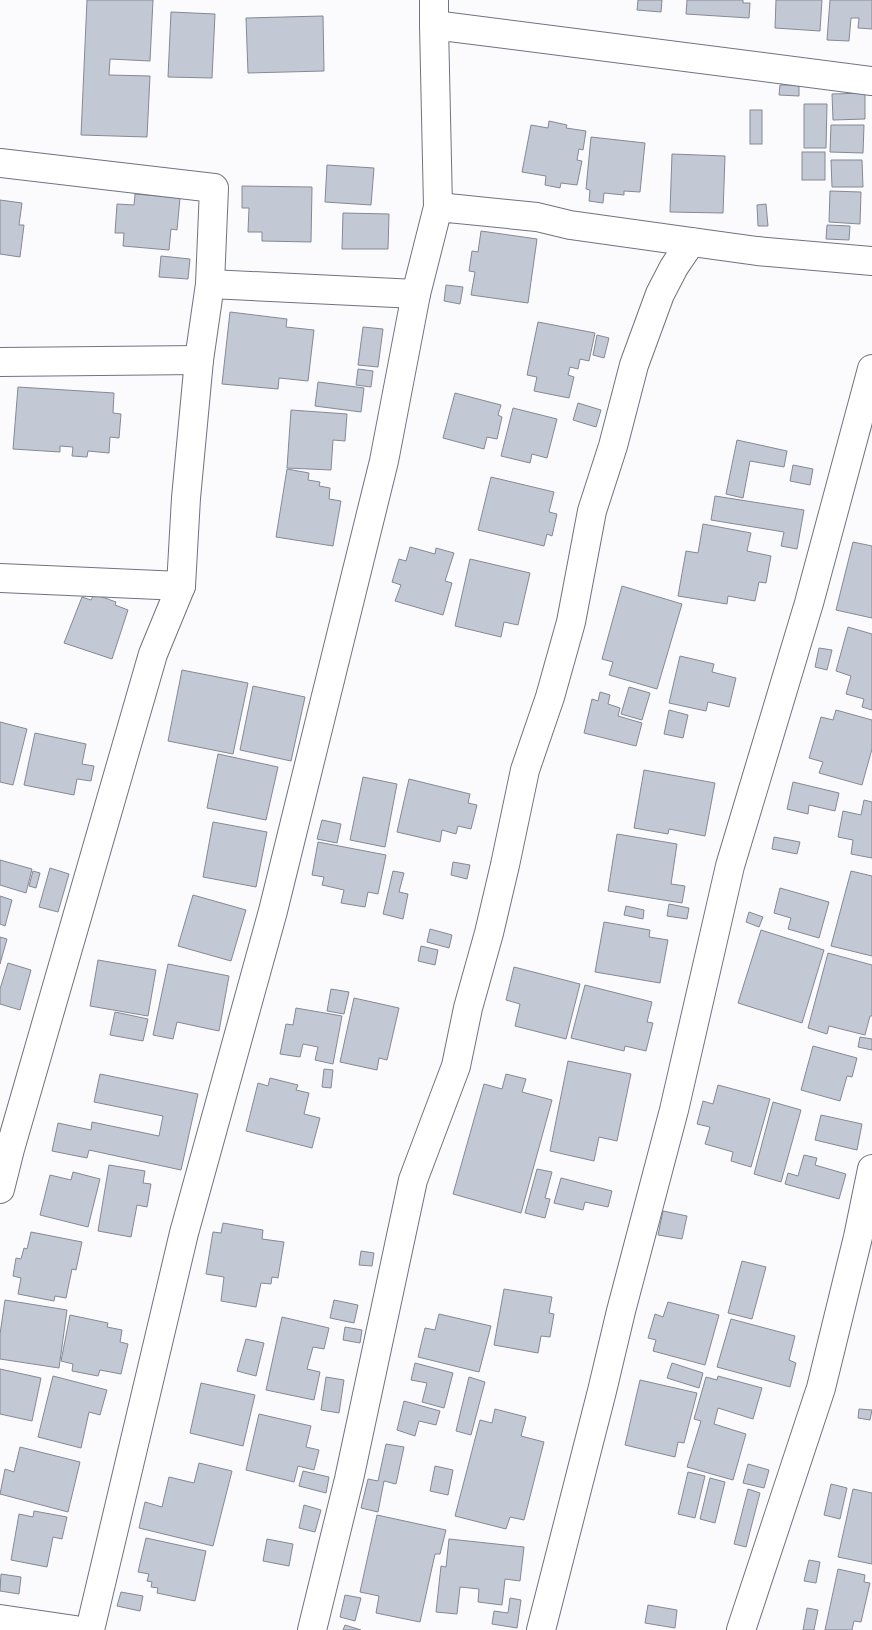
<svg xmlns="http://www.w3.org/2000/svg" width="872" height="1630" viewBox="0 0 872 1630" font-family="Poppins,sans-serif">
<rect width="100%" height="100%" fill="#fbfbfe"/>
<g fill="#c3c8d5" stroke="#858995">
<path d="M87,0h66l-3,61 -40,-2 -1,16 41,1 -3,61 -66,-2z"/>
<path d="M638,0h24l-1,12 -24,-2z"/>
<path d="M687,0h56v3h7l-1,15 -63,-4z"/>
<path d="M776,0h46l-2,31 -45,-3z"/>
<path d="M830,0h42v29l-14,-1 1,-10h-8l-2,23 -22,-1z"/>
<path d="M171,12l44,2 -3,64 -44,-1z"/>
<path d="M323,16l1,55 -76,2 -2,-55z"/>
<path d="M780,85h19v11l-20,-1z"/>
<path d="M865,93v26l-32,1 -1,-26z"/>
<path d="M804,104h23l-1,44h-22z"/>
<rect x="750" y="110" width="12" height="34"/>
<path d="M549,121l18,4 -1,3 20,3 -3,19 -4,-1 -2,11 5,1 -5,24 -16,-2 -1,5 -15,-3 1,-9 -24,-4 9,-47 17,3z"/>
<path d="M831,125h33l-1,28 -33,-1z"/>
<path d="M591,137l54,6 -5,49 -16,-1v4l-20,-2 -1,10 -14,-2 1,-11 -4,-1z"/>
<rect x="802" y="152" width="23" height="28"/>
<path d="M672,154l53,2 -2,57 -53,-1z"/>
<path d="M831,160h31l1,27h-31z"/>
<path d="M327,165l47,3 -3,37 -46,-3z"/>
<path d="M242,186l70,1 -1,55 -49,-1v-9h-14l1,-24h-7z"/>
<path d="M830,191l31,1 -1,32 -31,-2z"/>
<path d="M135,194l45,4 -3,32 -6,-1 -2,21 -46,-4 1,-13h-9l2,-29 17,1z"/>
<path d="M0,200l22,3 -3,22h5l-4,32 -20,-3z"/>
<path d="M766,204l2,22h-10l-1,-21z"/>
<path d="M343,213l46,1 -1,35h-46z"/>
<path d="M827,225l23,1 -1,14 -23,-1z"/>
<path d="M481,231l56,8 -9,64 -57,-8 4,-23 -6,-1 3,-20 6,1z"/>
<path d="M161,256l29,3 -2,20 -29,-2z"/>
<path d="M446,285l17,2 -3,17 -16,-3z"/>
<path d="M230,312l57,7 -1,8 28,3 -6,51 -29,-3 -1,11 -56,-5z"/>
<path d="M538,322l57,11 -6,28 -9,-2 -2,10 -8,-2 -2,8 6,2 -5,21 -35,-7 3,-14 -10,-2z"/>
<path d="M363,327l20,2 -5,38 -20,-2z"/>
<path d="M597,335l12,3 -5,20 -11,-3z"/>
<path d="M358,369l15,2 -2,16 -15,-2z"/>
<path d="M318,382l46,6 -3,24 -46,-6z"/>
<path d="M18,387l96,6 -1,20 8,1 -2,24 -9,-1 -1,16 -21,-2 -1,6 -15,-1 1,-9 -13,-1v6l-47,-3z"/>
<path d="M455,393l46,12 -3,10 4,2 -5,22 -10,-2 -3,12 -41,-11z"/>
<path d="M578,403l23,7 -5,17 -23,-7z"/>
<path d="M513,408l44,11 -10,39 -15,-4 -2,9 -29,-7z"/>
<path d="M291,410l56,4 -2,27 -12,-1 -2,30 -44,-2z"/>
<path d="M737,440l50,11 -3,16 -34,-6 -7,37 -17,-4z"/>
<path d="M793,465l20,4 -3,16 -20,-4z"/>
<path d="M287,469l22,4 -1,7 12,2 -1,4 11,2 -1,11 12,2 -8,45 -57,-9z"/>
<path d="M491,477l63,15 -5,20 8,2 -5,22 -5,-2 -3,12 -66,-16z"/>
<path d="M715,496l89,14 -7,39 -16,-3 3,-14 -73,-12z"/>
<path d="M703,524l48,9 -4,18 24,5 -5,27 -7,-1 -4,19 -27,-5 -1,8 -49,-8 8,-45 12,2z"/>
<path d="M853,542l19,4v72l-36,-8z"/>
<path d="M410,547l25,7 1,-6 18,5 -9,28 7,2 -9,32 -48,-14 6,-16 -9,-3 7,-23 7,2z"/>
<path d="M470,559l60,14 -12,52 -14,-3 -3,15 -46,-11z"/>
<path d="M622,586l60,18 -25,85 -48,-14 4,-13 -11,-3z"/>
<path d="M94,594l22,8 -1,3 13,5 -16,49 -48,-16 18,-46 9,3z"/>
<path d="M848,627l24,7v76l-10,-3 2,-8 -18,-5 5,-18 -15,-5z"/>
<path d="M819,648l13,2 -5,20 -12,-3z"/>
<path d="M680,656l34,8 -2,8 24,6 -7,29 -21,-5 -2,9 -37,-8z"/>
<path d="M182,670l66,13 -15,71 -65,-13z"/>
<path d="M253,686l52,11 -14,64 -51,-11z"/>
<path d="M629,687l21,6 -8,27 -21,-6z"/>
<path d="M600,692l10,3 -2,9 12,4 -2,8 24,7 -6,23 -52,-13 8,-34 6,2z"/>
<path d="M669,710l19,5 -5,23 -19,-4z"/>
<path d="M836,710l36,10v29l-10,36 -43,-12 4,-11 -14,-4 12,-41 12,3z"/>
<path d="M0,722l27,7 -14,56 -13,-3z"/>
<path d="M35,733l51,11 -4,20 12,2 -3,15 -14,-2 -3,16 -50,-10z"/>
<path d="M218,754l60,13 -12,53 -59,-12z"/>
<path d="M644,770l71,13 -10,53 -36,-7 -1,5 -34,-6z"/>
<path d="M363,777l34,7 -12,63 -35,-7z"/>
<path d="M409,779l61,15 -2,9 9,2 -6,24 -13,-3 -2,8 -14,-4 -2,12 -43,-10z"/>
<path d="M793,782l46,11 -4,18 -26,-6 -1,9 -21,-5z"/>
<path d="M864,800l8,2v56l-21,-4 2,-14 -15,-3 5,-26 18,4z"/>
<path d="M322,820l19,4 -4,19 -20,-4z"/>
<path d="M213,822l54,10 -11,55 -53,-10z"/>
<path d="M617,834l60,10 -6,40 14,2 -3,17 -74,-12z"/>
<path d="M774,837l26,5 -3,12 -25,-5z"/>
<path d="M318,842l68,13 -8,39 -10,-2 -3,15 -24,-4 3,-13 -22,-5 2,-8 -12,-2z"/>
<path d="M0,860l32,9 -6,24 -26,-8z"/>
<path d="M453,862l17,3 -3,14 -16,-4z"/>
<path d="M50,868l19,6 -11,38 -19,-5z"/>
<path d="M33,871l7,2 -4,15 -7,-2z"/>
<path d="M393,871l11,2 -5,19 9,2 -5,25 -20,-5z"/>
<path d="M851,871l21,5v80l-41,-10z"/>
<path d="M780,888l49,14 -10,36 -31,-9 3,-11 -17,-5z"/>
<path d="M193,895l53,15 -15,51 -53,-15z"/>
<path d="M0,896l12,4 -7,26 -5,-2z"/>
<path d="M669,904l20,4 -2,11 -20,-3z"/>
<path d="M626,906l18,4 -1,9 -19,-4z"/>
<path d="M749,912l14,5 -4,10 -13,-5z"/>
<path d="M604,922l46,8 -1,7 19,3 -8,43 -65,-11z"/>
<path d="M430,929l22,6 -3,13 -22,-6z"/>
<path d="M761,930l63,20 -22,73 -64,-20z"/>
<path d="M0,937l7,2 -7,25z"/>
<path d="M421,946l17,4 -3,15 -17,-4z"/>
<path d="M828,953l44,12v51h-2l-5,19 -36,-9 -2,8 -19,-6z"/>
<path d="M98,960l58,10 -8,46 -58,-10z"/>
<path d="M8,963l23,7 -11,40 -20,-6v-15z"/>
<path d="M168,964l61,12 -10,55 -42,-9 -4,17 -20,-4z"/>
<path d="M514,967l66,17 -14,55 -51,-13 5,-22 -14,-4z"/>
<path d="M585,985l67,17 -5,20 6,1 -7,28 -21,-5 -1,5 -53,-13z"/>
<path d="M331,989l18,3 -5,22 -17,-3z"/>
<path d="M354,998l45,10 -12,52 -8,-2 -2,12 -37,-8z"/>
<path d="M296,1008l46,8 -9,48 -18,-4 3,-13 -15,-3 -3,13 -20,-3 6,-30 7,1z"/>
<path d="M115,1012l33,7 -5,22 -33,-6z"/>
<path d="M860,1037l12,2v11l-14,-3z"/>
<path d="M813,1046l44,12 -5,19 -5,-1 -7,25 -39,-11z"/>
<path d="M568,1061l63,13 -14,67 -18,-4 -5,24 -44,-10z"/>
<path d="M324,1069l9,1 -2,18 -9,-1z"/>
<path d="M100,1074l98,20 -17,76 -92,-20 -2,8 -35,-7 6,-28 33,7 1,-8 67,14 4,-20 -69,-14z"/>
<path d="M506,1074l20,5 -4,13 30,8 -31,113 -68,-19 31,-110 18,5z"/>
<path d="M270,1078l28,7 -2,5 13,3 -5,21 16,4 -8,30 -66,-17 12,-48 10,3z"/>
<path d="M718,1085l52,14 -19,68 -20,-6 2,-9 -28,-8 5,-17 -13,-3 6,-23 10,3z"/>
<path d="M773,1102l28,8 -20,72 -27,-8z"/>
<path d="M821,1115l41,9 -5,26 -42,-10z"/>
<path d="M804,1155l13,3 -2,7 31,9 -7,25 -54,-15 3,-11 10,3z"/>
<path d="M109,1165l36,6 -2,12 8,1 -4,23 -10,-2 -6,32 -33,-6z"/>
<path d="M537,1169l15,3 -7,26 5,1 -5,19 -20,-5z"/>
<path d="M73,1172l27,7 -12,48 -48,-12 10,-40 21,5z"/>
<path d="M561,1178l51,13 -4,16 -23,-5 -2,8 -29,-7z"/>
<path d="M663,1211l24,5 -5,23 -24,-4z"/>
<path d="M223,1223l40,7 -1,9 22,3 -6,36 -6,-1 -1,7 -10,-1 -5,24 -35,-6 3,-24 -18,-3 7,-42 8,1z"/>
<path d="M31,1232l51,10 -6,28 -4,-1 -6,29 -11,-2 -1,5 -36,-7 3,-16 -8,-2 3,-18 5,1 3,-11 3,1z"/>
<path d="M361,1251l13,2 -2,13 -13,-1z"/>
<path d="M742,1261l24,6 -14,52 -24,-6z"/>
<path d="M504,1289l48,8 -3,16 5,1 -4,23 -9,-1 -3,17 -44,-8z"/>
<path d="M5,1300l62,10 -8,58 -59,-9v-25z"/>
<path d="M334,1300l24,5 -4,18 -24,-5z"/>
<path d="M668,1302l51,13 -14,50 -52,-14 3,-11 -8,-2 7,-24 8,3z"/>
<path d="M439,1314l52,12 -12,46 -61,-15 7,-29 10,2z"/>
<path d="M70,1315l38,8 -1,4 15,3 -2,12 8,2 -7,30 -21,-4 -2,6 -26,-5 1,-7 -12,-3z"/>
<path d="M282,1317l47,11 -5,21 -11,-2 -6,22 13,3 -6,28 -48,-10z"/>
<path d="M731,1319l64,17 -6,24 7,3 -6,24 -73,-20z"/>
<path d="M345,1327l17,3 -2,13 -17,-3z"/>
<path d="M246,1339l18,4 -8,33 -19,-5z"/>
<path d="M415,1363l38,10 -9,35 -22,-6 5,-19 -16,-3z"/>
<path d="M672,1363l31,10 -4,15 -32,-10z"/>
<path d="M0,1369l41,9 -9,43 -32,-7z"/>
<path d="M53,1376l54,14 -7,25 -11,-3 -8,36 -43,-11z"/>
<path d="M718,1376l44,12 -9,31 -35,-11 -4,16 32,10 -13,46 -46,-13 14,-46 -7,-2 12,-42 11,3z"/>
<path d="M326,1377l18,3 -5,33 -18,-3z"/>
<path d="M469,1377l16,5 -14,53 -15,-4z"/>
<path d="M640,1380l57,13 -13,50 -6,-1 -3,15 -50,-12z"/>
<path d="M201,1383l54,12 -12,51 -53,-13z"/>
<path d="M404,1401l36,10 -4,14 -17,-4 -4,15 -18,-6z"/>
<path d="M495,1409l31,8 -5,19 23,6 -20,78 -14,-3 -4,12 -51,-13 25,-96 12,3z"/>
<path d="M859,1409l13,1 -2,10 -12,-2z"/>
<path d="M259,1414l52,12 -5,21 13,3 -5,20 -16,-4 -4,16 -48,-12z"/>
<path d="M386,1444l18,3 -8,37 -12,-3 -6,31 -17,-4 7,-29 10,2z"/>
<path d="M20,1447l60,15 -12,50 -68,-18 5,-25 9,3z"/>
<path d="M199,1463l33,8 -19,75 -74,-18 6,-26 17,5 7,-30 25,6z"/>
<path d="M748,1464l21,6 -5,18 -21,-5z"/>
<path d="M435,1466l18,4 -5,25 -18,-4z"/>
<path d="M303,1471l26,6 -3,16 -27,-7z"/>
<path d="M688,1472l17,4 -10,42 -17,-4z"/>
<path d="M710,1478l15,4 -10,41 -15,-4z"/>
<path d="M831,1484l16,4 -7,31 -16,-4z"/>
<path d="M748,1489l12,4 -14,54 -12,-3z"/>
<path d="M853,1489l19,4v71l-34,-7z"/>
<path d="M304,1505l17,5 -6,22 -16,-4z"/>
<path d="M34,1511l33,6 -5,22 -9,-2 -6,30 -36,-7 8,-46 14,3z"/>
<path d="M377,1515l69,15 -6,24h-5l-15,68 -44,-9 3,-17 -19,-4z"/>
<path d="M146,1538l60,13 -11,50 -38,-8 1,-5 -7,-1 1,-5 -5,-1 2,-7 -11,-2z"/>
<path d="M267,1539l26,5 -4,22 -26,-5z"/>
<path d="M449,1539l75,8 -4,34 -15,-2 -3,26 -24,-3 1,-13 -19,-2 -3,27 -21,-2 5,-46 5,1z"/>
<path d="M809,1560l11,2 -4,21 -12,-2z"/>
<path d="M838,1569l27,6 -1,7 6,1 -9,39 -7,-1 -2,9h-27z"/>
<path d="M1,1574l20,3 -2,17 -19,-3z"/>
<path d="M121,1592l22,4 -3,15 -23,-5z"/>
<path d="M345,1595l16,3 -6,23 -15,-4z"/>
<path d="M510,1598l11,2 -4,28 -25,-4 2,-13 14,2z"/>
<path d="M648,1605l29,5 -2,18 -30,-5z"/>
<path d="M807,1608l11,2 -4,20h-11z"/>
<path d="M345,1625l16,5h-18z"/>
</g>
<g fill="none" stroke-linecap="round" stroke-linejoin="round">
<g stroke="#6f737f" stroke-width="30">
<g id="minor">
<path d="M434,0v25"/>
<path d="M0,163l214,25 -4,96 -11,76 -13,138 -5,88 -28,68 -143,495 -10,40"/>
<path d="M438,207l-4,-182 438,56"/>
<path d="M210,284l206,10 22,-87 99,10 33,8 187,26 115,10"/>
<path d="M0,362l199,-2"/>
<path d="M0,578l181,8"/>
<path d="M0,1619l75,11"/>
<path d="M90,1630l94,-397 89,-322 111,-450 32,-167"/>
<path d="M312,1630l37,-151 64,-299 43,-114 12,-58 21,-75 16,-68 20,-95 25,-73 21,-75 21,-111 21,-65 21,-81 26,-71 14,-27 17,-25"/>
<path d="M541,1630l61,-239 19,-80 53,-201 56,-244 79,-263 63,-234"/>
<path d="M741,1630l80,-242 37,-151 14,-68"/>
</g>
</g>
<use href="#minor" stroke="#fff" stroke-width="28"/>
</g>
</svg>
